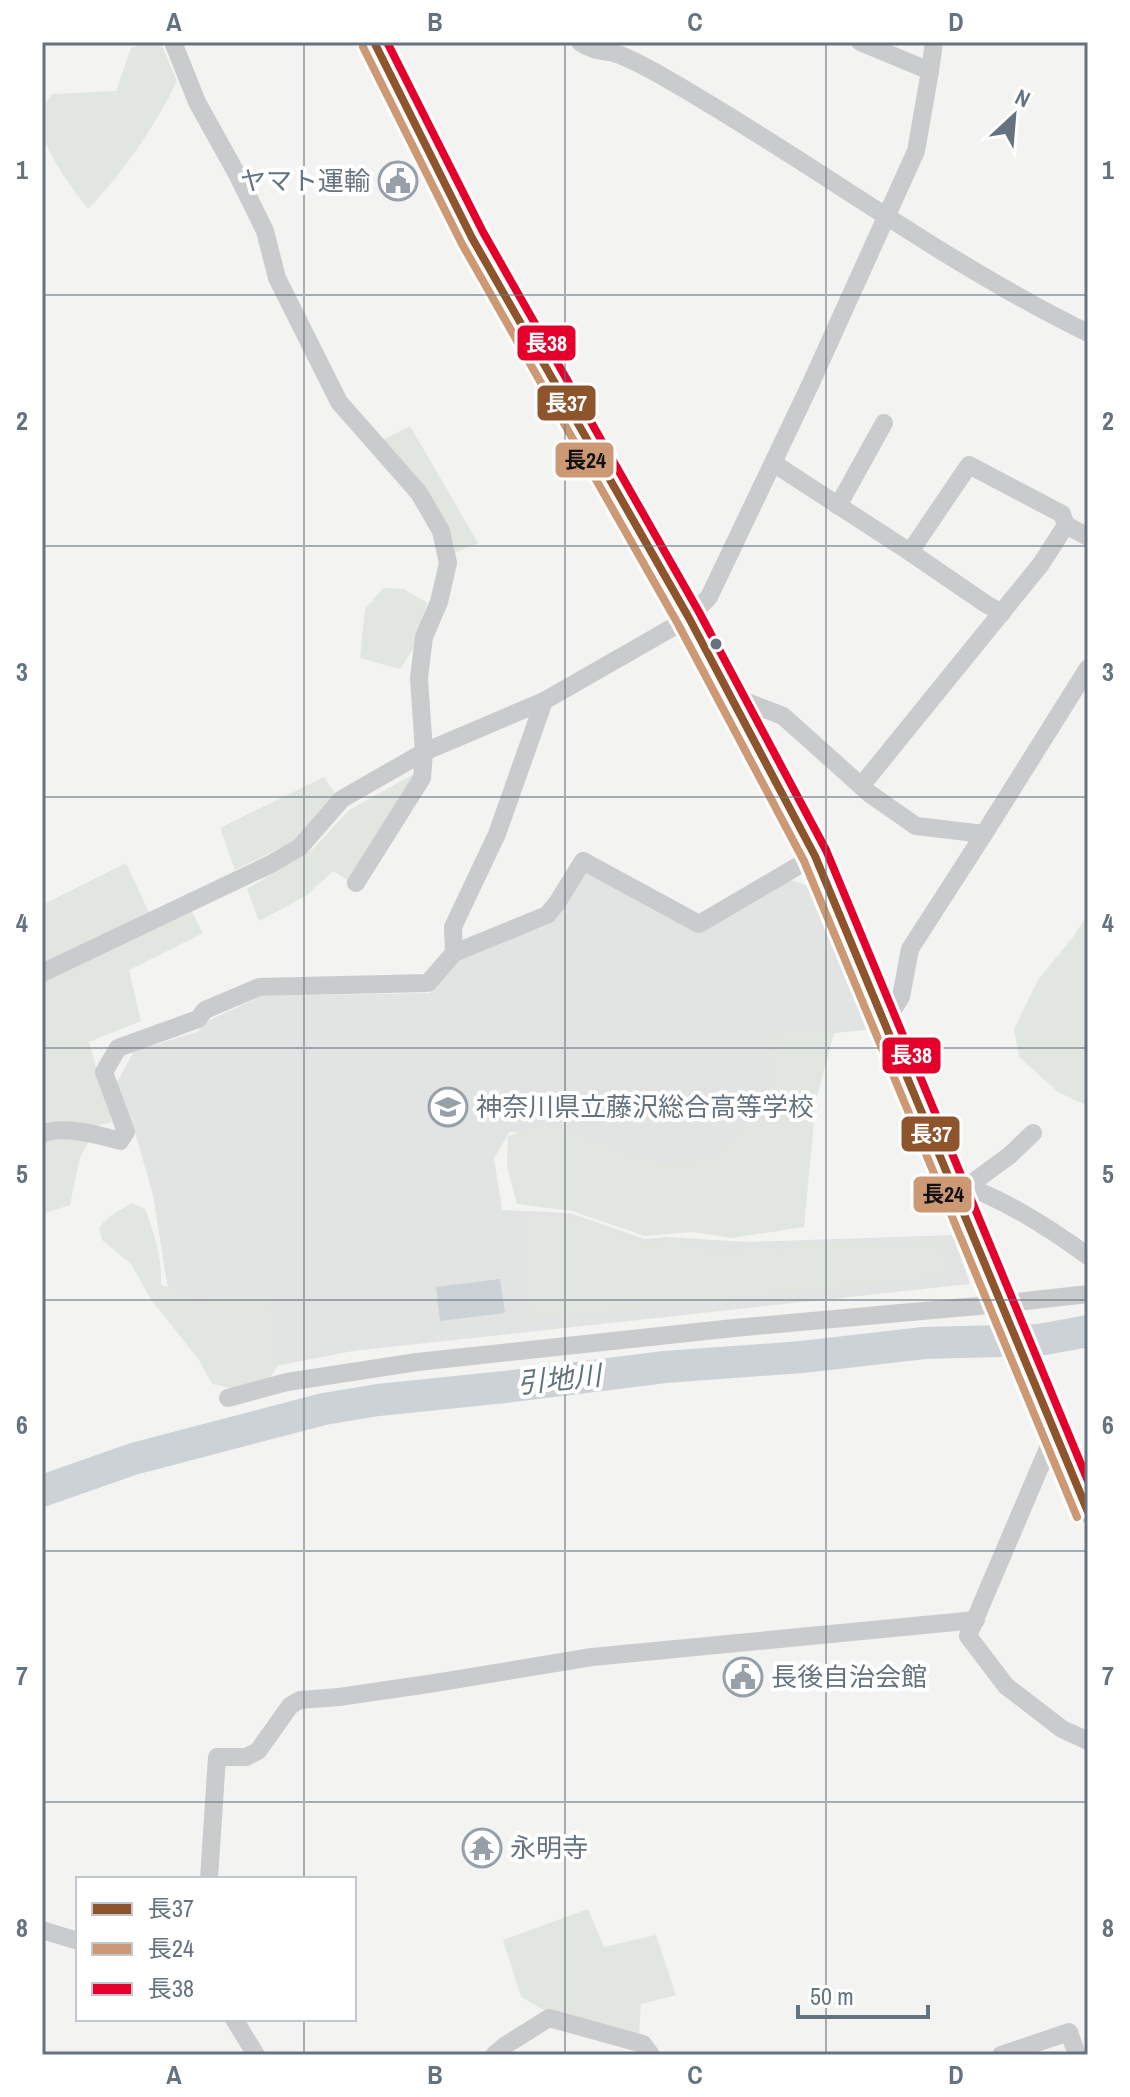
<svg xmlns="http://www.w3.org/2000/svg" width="1130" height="2097" viewBox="0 0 1130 2097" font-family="'Archivo Narrow','Noto Sans JP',sans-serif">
<rect width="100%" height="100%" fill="#f3f3f2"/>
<path fill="#e2e3e3" d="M585,871l112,57 88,-50 27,9 61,142 -83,9 -14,8 -10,93 -40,42 -216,-50 -16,27 8,52 68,3 74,26 23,-2 80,5 206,-7 17,49 -617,67 -119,23 -67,-90 -14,-89 -17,-59 -19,-54 17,-31 63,-19 11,-11 53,-25 169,-3 10,-18 24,-19 84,-31z"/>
<g fill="#e2e6e0">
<path d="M146,42h14l17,39c-21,44 -55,93 -89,128 -18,-25 -53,-66 -46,-98 1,-6 7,-12 10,-17l64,-3 15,-43z"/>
<path d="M410,426l68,117 -26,11 -73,-112z"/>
<path d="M383,588l21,1 23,14 -10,40 -17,26 -40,-11 5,-49z"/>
<path d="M414,774l-65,107 -16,-10 -27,25 -47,25 -12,-32 66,-40 36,-39z"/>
<path d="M324,777l12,18 -41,46 -60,29 -15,-42z"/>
<path d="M126,863l25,54 36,-15 16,31 -74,37 12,51 -52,21 23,80 -15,4 -17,31 -10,48 -28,9v-309z"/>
<path d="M1088,914v192l-30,-14 -39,-35 -5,-28 24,-49 35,-43z"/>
<path d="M835,1030l-19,70 -12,127 -72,11 -40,-6 -47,4 -73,-25 -55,-7 -10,-37 1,-31 42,-12 105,41 56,-5 59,-56 2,-70z"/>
<path d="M132,1203l13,6c10,27 17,47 16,76l17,4 16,15 66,-10 10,6 7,67 -8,12 -38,9 -19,-4 -13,-24 -47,-59 -21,-37 -29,-24 -3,-13 11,-11z"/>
<path d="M524,1215l41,1 32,8 49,21 25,-6 42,13 42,-4 29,2 25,-6 56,-2 38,7 37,-9 7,36 -416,43z"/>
<path d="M588,1909l16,38 52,-12 20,60 -35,9 -2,32 -90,-23 -28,-16 -18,-57z"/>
</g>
<path fill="#ccd2d5" d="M500,1279l5,34 -65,8 -4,-34z"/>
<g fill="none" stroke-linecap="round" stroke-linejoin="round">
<path stroke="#ccd2d5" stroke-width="32" d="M42,1491l91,-32 191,-50 54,-9 127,-13 160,-20 137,-10 122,-14 115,-3 49,-9"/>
<g stroke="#c9cbcc" stroke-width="18">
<path d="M173,42l24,60 41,74 27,55 12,47 62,124 80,91 22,38 7,32 -9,39 -15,35 -5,41 5,74 -2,26 -66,105"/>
<path d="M580,42c16,11 23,7 40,13 18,7 37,18 54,28 140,81 269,179 414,250"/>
<path d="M860,42l70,29"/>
<path d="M773,463l137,89 76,52 16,9"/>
<path d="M838,506l46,-83"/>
<path d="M910,552l59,-87 93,49 4,11"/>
<path d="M732,696l51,20 87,78 46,32 68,8 104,-166"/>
<path d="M861,786l180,-222 25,-39 22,12"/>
<path d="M454,953l-1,-26 44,-93 47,-133"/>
<path d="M42,973l229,-109 29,-17 42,-48 82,-47 120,-51 145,-83 20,-21 102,-214 105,-232 14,-80 4,-29"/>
<path d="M885,1022l16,-25 9,-48 74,-115"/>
<path d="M42,1134c18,-9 58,1 78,7l6,-9 -22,-60 14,-24 80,-29 7,-9 54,-23 169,-4 26,-30 93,-38 10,-12 26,-42 116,63 116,-68"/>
<path d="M950,1180c52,18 94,44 138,76"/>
<path d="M968,1186l42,-31 23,-22"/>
<path d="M228,1398l59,-16 130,-20 317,-34 266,-24 88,-10"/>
<path d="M1055,1432l-87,204 38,50 56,43 26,12"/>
<path d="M209,1879l8,-122h29l12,-6 32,-45 10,-6 39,-3 96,-14 157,-26 384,-37"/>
<path d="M42,1930l36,11"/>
<path d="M234,2019l22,36"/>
<path d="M494,2055l12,-10 43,-27 94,26 8,11"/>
<path d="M1001,2055l68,-23 8,23"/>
</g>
<path stroke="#c9cbcc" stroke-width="22" d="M374,42l98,196 217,380 126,238 273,656"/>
<g stroke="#fff" stroke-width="14">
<path id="bus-1" d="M374,42l98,196 217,380 126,238 273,656"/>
</g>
<g stroke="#fff" stroke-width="14">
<path id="bus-2" d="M363,47l99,197 216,380 126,237 273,656"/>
</g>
<g stroke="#fff" stroke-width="14">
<path id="bus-3" d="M387,42l96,190 216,380 127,238 262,631"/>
</g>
<use href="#bus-1" stroke="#8e552d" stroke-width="8"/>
<use href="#bus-2" stroke="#cc9974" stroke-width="8"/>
<use href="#bus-3" stroke="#e4002b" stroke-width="8"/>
</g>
<path fill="none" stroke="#657380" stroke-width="2" stroke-opacity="0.55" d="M304,42v1837M565,42v2013M826,42v2013M42,295h1046M42,546h1046M42,797h1046M42,1048h1046M42,1300h1046M42,1551h1046M42,1802h1046M304,2019v36"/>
<defs>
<g id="civic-ring" transform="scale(2)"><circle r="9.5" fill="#fff" stroke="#97a0a8" stroke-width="1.5"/><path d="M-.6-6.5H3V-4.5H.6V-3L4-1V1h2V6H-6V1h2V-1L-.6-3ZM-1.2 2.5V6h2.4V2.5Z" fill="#97a0a8"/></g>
<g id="school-ring" transform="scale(2)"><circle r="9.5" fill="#fff" stroke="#97a0a8" stroke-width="1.5"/><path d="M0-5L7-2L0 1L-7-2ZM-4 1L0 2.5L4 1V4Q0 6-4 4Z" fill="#97a0a8"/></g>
<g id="temple-ring" transform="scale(2)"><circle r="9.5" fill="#fff" stroke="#97a0a8" stroke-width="1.5"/><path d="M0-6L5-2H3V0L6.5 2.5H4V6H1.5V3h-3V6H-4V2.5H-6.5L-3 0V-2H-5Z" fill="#97a0a8"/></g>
</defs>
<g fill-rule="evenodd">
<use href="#civic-ring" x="398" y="181"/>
<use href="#school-ring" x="448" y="1107"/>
<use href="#civic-ring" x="743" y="1677"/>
<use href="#temple-ring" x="482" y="1848"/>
</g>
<circle fill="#657380" stroke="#fff" stroke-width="3" cx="716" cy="644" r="7"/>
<g text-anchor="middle" stroke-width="8" stroke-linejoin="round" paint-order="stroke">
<g font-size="26" fill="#657380" stroke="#fff" text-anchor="start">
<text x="370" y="190" text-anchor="end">ヤマト運輸</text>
<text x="476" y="1116">神奈川県立藤沢総合高等学校</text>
<text x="771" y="1686">長後自治会館</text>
<text x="510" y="1857">永明寺</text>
</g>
<g font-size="28" font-style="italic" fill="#61747d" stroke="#fff">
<text transform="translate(559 1379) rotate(-6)" y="10">引地川</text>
</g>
</g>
<g stroke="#fff" stroke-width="3">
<rect x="516" y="324" width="61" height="38" rx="8" fill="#e4002b"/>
<rect x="536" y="384" width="61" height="38" rx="8" fill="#8e552d"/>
<rect x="554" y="441" width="61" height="38" rx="8" fill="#cc9974"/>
<rect x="881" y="1036" width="61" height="39" rx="8" fill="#e4002b"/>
<rect x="900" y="1115" width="61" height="38" rx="8" fill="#8e552d"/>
<rect x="912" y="1175" width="61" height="39" rx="8" fill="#cc9974"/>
</g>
<g font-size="22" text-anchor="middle" font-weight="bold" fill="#fff">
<text x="546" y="351">長38</text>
<text x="566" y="411">長37</text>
<text x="911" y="1063">長38</text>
<text x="931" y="1142">長37</text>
</g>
<g font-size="22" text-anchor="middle" font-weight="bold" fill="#111">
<text x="585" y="468">長24</text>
<text x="943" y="1202">長24</text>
</g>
<rect width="1130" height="2097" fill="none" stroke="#ffffff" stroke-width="88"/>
<rect x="76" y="1877" width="280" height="144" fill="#ffffff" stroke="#c1c7cc" stroke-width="2"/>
<rect x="92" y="1903" width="40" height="12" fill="#8e552d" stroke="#c1c7cc" stroke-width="2"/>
<text x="148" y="1917" font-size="24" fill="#657380">長37</text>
<rect x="92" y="1943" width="40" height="12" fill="#cc9974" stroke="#c1c7cc" stroke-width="2"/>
<text x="148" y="1957" font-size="24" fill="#657380">長24</text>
<rect x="92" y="1983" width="40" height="12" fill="#e4002b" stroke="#c1c7cc" stroke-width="2"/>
<text x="148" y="1997" font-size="24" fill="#657380">長38</text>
<g transform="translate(1014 116) rotate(26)" stroke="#ffffff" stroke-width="6" paint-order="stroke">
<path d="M0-6L14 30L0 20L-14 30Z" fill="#657380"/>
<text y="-12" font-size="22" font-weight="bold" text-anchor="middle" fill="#657380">N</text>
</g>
<path d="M798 2005v12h130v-12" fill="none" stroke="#657380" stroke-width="4"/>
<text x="810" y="2005" font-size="24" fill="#657380" stroke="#ffffff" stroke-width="6" paint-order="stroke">50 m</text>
<rect x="44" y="44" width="1042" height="2009" fill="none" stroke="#657380" stroke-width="3"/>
<g font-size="26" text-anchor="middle" font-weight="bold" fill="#657380">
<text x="174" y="31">A</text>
<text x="435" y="31">B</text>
<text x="695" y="31">C</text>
<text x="956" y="31">D</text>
<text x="22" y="179">1</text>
<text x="1108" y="179">1</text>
<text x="22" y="430">2</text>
<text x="1108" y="430">2</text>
<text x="22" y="681">3</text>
<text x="1108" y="681">3</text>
<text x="22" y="932">4</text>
<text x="1108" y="932">4</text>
<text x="22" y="1183">5</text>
<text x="1108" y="1183">5</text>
<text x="22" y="1434">6</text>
<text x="1108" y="1434">6</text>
<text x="22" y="1685">7</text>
<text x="1108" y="1685">7</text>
<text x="22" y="1937">8</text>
<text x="1108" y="1937">8</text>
<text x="174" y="2084">A</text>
<text x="435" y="2084">B</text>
<text x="695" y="2084">C</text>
<text x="956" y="2084">D</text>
</g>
</svg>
